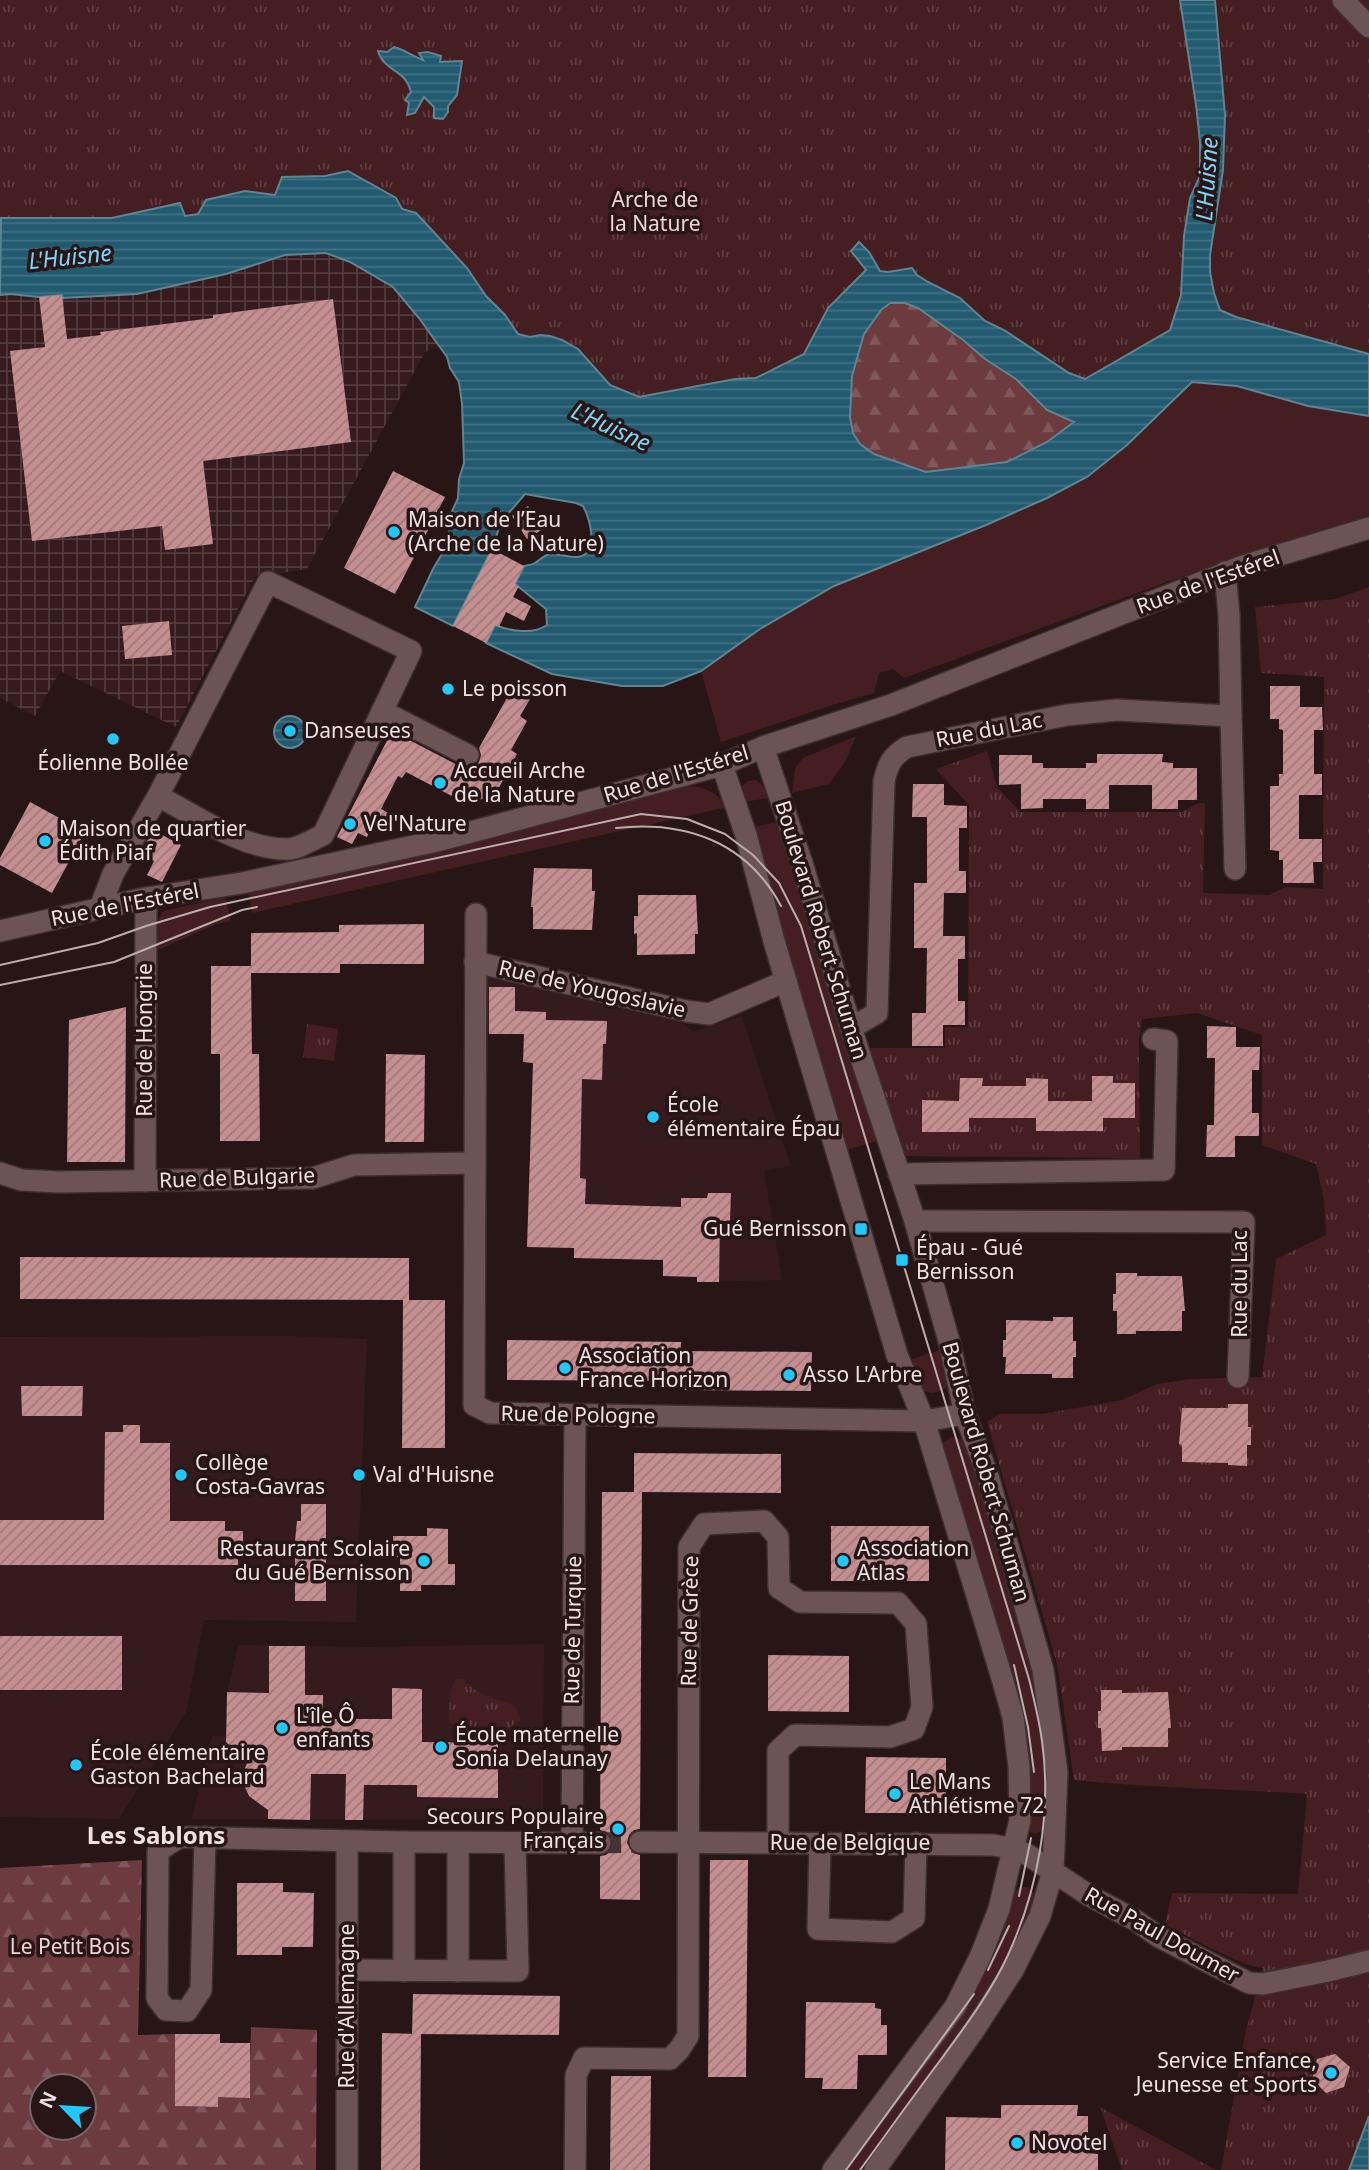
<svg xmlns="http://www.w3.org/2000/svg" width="1369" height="2170" viewBox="0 0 1369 2170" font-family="'Noto Sans',sans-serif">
<defs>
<pattern id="industrial-grid" width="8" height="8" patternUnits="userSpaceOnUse" patternTransform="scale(1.75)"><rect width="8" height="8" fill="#351b1d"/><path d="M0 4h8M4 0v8" fill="none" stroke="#533c3e"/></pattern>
<pattern id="forest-firs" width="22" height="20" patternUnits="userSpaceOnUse" patternTransform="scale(1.75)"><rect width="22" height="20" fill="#6b3b3e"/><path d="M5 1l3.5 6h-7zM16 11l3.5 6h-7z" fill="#80575a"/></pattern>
<pattern id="park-tufts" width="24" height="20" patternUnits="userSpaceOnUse" patternTransform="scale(1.75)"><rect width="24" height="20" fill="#451e21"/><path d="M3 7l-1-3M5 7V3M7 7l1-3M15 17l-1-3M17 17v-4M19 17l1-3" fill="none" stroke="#603e41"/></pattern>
<pattern id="water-rules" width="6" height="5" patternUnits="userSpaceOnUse" patternTransform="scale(1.75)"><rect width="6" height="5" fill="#225b70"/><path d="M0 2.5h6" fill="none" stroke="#427284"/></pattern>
<pattern id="building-hatch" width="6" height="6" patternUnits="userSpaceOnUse" patternTransform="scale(1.75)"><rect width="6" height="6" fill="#c58e90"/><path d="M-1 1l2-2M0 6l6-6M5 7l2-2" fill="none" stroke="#a07879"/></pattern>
</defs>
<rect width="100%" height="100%" fill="#281516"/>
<g fill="#351b1d">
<path d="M486,976l123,30 69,14 15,12 49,-16 49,150 -27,5 18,109 -85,2v-11l-6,6 -28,-1v-22l-5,-1v7l-84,-2 1,-21 -48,10 6,-179h5v-5l-15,-1v-27l-36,-1z"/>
<path d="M289,1336l78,3 -11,283 -152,-2 -18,92 -67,107 -119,-2v-480z"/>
<path d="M544,1644l-1,176 -351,-1 20,-83h15v-44l11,-47 131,2z"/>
</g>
<path fill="url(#industrial-grid)" d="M326,253l24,9 43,25 48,60 -16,5 -118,217 -52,8 -79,150 -116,-56 -25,45 -35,-18v-403l10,-1 29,3 23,-2 1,3 74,-4 89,-20 59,-19z"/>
<g fill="#451e21">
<path d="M1192,382l45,4 71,20 61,10v101l-147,45 -318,116 -11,-9 -14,4 -5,20 -41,12 -112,37 -20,-71 59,-42 74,-43 152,-61 61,-27 40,-21 40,-33z"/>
<path d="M856,736l-11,26 -16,22 -37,9 3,-25 8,-10z"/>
<path d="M756,780l7,6 5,12 -25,4 -1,-15 6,-6z"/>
<path d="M685,786c20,0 31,6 43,21l-476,106 -4,-21 230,-50z"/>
<path d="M777,822l103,318 -33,10 -97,-322z"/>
<path d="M225,897l6,24 -14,3 -59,26c-1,-12 -3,-30 6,-39z"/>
<path d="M943,1349l6,30 -3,9c-9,5 -14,7 -24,2l-12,-30z"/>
<path d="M951,1437l13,2 6,8 42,142 32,136 5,52 -3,51 -10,6 -8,-3 -3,-6 1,-39 -87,-334 3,-8z"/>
<path d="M1019,1887h8l6,5 2,7 -4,17 -35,73 -132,181h-23l165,-251 9,-28z"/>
</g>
<g fill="url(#forest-firs)" fill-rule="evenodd">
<path d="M897,302l14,2 16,9 58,46 31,20 31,31 28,12 -28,20 -40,20 -81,10 -52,-18 -14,-10 -7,-11 -3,-16 2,-41 12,-42 18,-25z"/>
<path d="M142,1860l-4,175 37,-1v72l43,1v-10h31l2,-70 66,3 -1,140h-316v-302zM42,2086h42v42h-42z"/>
</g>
<g fill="url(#park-tufts)">
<path d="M0,0h1369v391l-147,-36 -126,44 -185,-108 -49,20 -36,71 -194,59 -256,-196 -376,19z"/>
<path d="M1369,587v1583h-148l25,-140 17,-62c-23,-2 -75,-32 -98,-44l7,-31 126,1 9,-100c-77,-5 -155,-6 -233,-14l-17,-116 -70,-242 12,-8h43l80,-14 35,-16 34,-5 71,-2 14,-118 50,-24 -2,-35 -8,-36 -54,-19v-110l-65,-22 -55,6 -3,19 1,120 -244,-2 -30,-108h79v-21h23l1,-222 -33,-36 51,-18 10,36 23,25h161l18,-9h6l-2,90 66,2 16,-8 38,2 1,-212 -63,-4 -6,-66 80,-8z"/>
<path d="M307,1024l31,5 -4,32 -31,-4z"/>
<path d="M456,1679h7c14,17 33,19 52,27l6,13 -12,9 -56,-3 -3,-3c-1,-16 -2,-29 6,-43z"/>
<path d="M1100,2107l116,63h-94z"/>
</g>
<g fill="url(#water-rules)" stroke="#608492" stroke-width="2" fill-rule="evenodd">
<path d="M1180,0h35l10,115 -2,55 -13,85v17l4,21 6,17 16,7 133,37v62l-61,-10 -71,-20 -45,-4 -65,63 -40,32 -40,21 -61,27 -152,61 -74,43 -59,42 -38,15h-41l-70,-12 -66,-31 9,-18c15,6 38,10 52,0l-1,-16 -31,-25 9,-18c4,-1 8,-1 11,-3 5,-3 8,-7 14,-9 11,-2 23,6 33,2 17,-7 7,-39 1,-50l-7,-3 -51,-9 -24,28 -9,27 -39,77 -38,-19 18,-38 16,-27v-24l9,-20 1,-19 5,-16 -2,-60 -3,-21 -9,-14 -3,-11 -28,-39 -26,-31 -43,-25 -24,-9 -41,2 -59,19 -89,20 -74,4 -1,-3 -23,2 -29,-3 -10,1 1,-77h111l68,-15 5,13 13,-2 8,-14 39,-9 30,4 7,-18 43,-1 23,-5 48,27 6,11 14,4 51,55 19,28 19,19 13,19 12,3 10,-2 10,1 12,4 16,9 32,36 29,12 96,-18 21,-1 48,-24 24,-46 38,-38 -15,-19 8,-9 10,10 11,19 8,1 24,-4 5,7 11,7 32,16 25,23 19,9 65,43 16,6 85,-49 11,-35 3,-59 6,-38 10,-22v-34l-4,-37zM891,303h14l13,5 45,32 22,19 31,20 31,31 27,12 -27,20 -40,20 -81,10 -52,-18 -14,-10 -7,-11 -3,-16 2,-41 12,-42 18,-25z"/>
<path d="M394,47c11,3 18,9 29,13l-4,-7 9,-1 13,4 -1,6 22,-1 -5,34 -9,11v6l-5,7 -9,-1v-11l-10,-10 -9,16 -8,2 2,-12 -4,-3 6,-8c-6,-24 -27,-20 -33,-41l9,1z"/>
<circle cx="290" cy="732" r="16"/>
<path d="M1369,2116v54h-20z"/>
</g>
<g fill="url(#building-hatch)">
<path d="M62,295l5,44 34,-4 -1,-3 113,-14v-3l120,-16 18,143 -148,19 10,83 -48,6 -3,-24 -130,15 -22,-190 35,-4 -6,-50z"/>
<path d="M393,471l52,26 -50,97 -51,-26z"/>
<path d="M528,506l15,23 -16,10 -15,-23z"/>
<path d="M492,549l32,17 -9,18 4,2 -6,11 18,9 -7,15 -18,-9 -7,15 -4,-2 -9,18 -33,-17z"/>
<path d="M169,621l3,34 -47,4 -3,-33z"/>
<path d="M1270,686h30v21h22l1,23h-9v44h8v21h-23v44h23v23h-9l1,21h-31v-23h-4v-9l-9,-1v-64h9v-12h4v-44l-4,-1v-10h-9z"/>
<path d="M512,689l18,10 -10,17 7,5 -16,29 6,4 -22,41 -28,9 -61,-32 -4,6 -4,-2 -17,33 11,6 -10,19 -11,-6 -4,9 -9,-4 -6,11 -15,-7 55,-106 75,39 12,-8 2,-7 -2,-7z"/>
<path d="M1097,754h66l-1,8 11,1v5h24v32h-19v9h-26v-24h-43v24h-23v-10h-43v9l-22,1v-25l-22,1v-30h33v8h11v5h43v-5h11z"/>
<path d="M913,784h31v21l23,1v22h-8v43h7v22h-22l-1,43h22v23h-7v42h7v24h-22v21h-31v-33h14l1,-65h-13v-65h13v-66h-15z"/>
<path d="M30,802l55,30 -33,61 -52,-28v-7z"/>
<path d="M153,830l28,15 -19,37 -15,-7 7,-14 -14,-7z"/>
<path d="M534,868l58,1v22h3l-3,39 -59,-1v-22h-2z"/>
<path d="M638,895h58l2,39h-3v20l-58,1v-22l-3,1v-18h4z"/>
<path d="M424,924v40h-84v9h-89l1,81h7l1,87h-40v-87h-9v-88h40v-33l88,-1v-7z"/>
<path d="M489,987h26v24l31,1v8l61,1 -1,23h-3l-1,36 -20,-1 -2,99 6,1 -1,25 96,3v-9h26l1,-5h23l-1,28h-10l-1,61h-22v-5l-34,-1v-16l-89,-2v-10l-47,-1 6,-184 -10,-1 1,-28h-35z"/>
<path d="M126,1007l-1,155h-58l2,-142z"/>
<path d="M1207,1026l29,1v20h24l-1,23h-7v43h7v23h-24v21h-29l1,-32h7l1,-67h-8z"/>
<path d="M386,1054l39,1 -1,87h-39z"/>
<path d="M1092,1076h21v7h22v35h-32v13h-67v-13h-67v14h-47v-32l37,1 1,-23h23l-1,8h44v-8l22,1v22h44z"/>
<path d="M20,1257l389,1v42h36v148h-43l1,-148 -383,-1z"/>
<path d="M1116,1273h21v3h45l3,35h-3v20h-46v3h-19v-23h-4v-17h3z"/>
<path d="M1053,1317h20v24h3v16h-3v21h-21v-4h-47l1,-17h-3v-17h3v-20l47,1z"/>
<path d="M507,1340l174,2v9l131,1 -1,39 -130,-1v-9l-174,-1z"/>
<path d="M21,1386h62l-1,30h-60z"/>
<path d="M1228,1404h20v23h3v18h-4v21l-19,-1v-2l-46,-1v-17l-3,-1 3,-36h46z"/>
<path d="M123,1425h17v18h30v78h55v10h18v17h-5v17h-238v-45h104l1,-88h18z"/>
<path d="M634,1453l147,1v39l-139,-1 -2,337 -6,1 -5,5 -2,8 6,10 7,2v45l-40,-1v-43l6,-1 5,-5 2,-8 -6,-10 -7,-2 2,-338h32z"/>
<path d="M301,1504h25v97h-31v-60l2,-20h4z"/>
<rect x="831" y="1526" width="98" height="55"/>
<path d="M427,1528l21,1v35h7v21h-34v6h-21v-34h-7v-21h34z"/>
<rect x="0" y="1636" width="122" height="54"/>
<path d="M269,1646h36v49h18v24h69v-31l30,1v53l76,1v55l-81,-1v-12h-53l-1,35h-18l1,-46h-35l-1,46 -42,-1v-9l-19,-14 -5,-11 1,-17 9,-19 -28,-5 1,-52 42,1z"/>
<path d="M768,1655l81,1v56l-81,-1z"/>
<path d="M1101,1690h21v3l46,-1 3,36h-3v19h-46v3l-20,1 -1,-23h-3v-17h3z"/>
<path d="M866,1757l80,1v55h-81z"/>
<path d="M710,1860h38l-2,217h-38z"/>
<path d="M237,1883h46v9l31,1 -1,54h-31v8h-45z"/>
<path d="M413,1994l147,2 -1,39 -147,-1z"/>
<path d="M806,2002l69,1v5l6,1v16h6v30h-29l-1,34h-35l1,-11h-18z"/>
<path d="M382,2033l39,1 -1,136h-39z"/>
<path d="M175,2034h45v9h30v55l-32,-1v10l-43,-1z"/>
<path d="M1335,2054l15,13 -6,20 -18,6 -14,-14 5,-20z"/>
<path d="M611,2076h40l-1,94h-40z"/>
<path d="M1001,2105h77l-1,11h11v37l10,1v16h-153l1,-53 55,1z"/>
</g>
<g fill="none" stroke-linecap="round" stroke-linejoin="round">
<path stroke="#463435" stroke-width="21" stroke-dasharray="21 10" stroke-linecap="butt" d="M600,1843l40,-1"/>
<g stroke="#3d2f30" stroke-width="24">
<g id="minor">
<path d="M1343,0l26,27"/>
<path d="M382,711l86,44"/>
<path d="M1231,716l4,153"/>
<path d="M763,747l39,116 49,165 64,193 34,120 16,73 23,62 55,194 14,102 -4,99 -13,45 -27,54 -39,60 -99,140"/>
<path d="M722,765l24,70 28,106 123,414 27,66 78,257 11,39 6,50 1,53 -21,89 -18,46 -26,52 -122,163"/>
<path d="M100,908l13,-34 45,-78 110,-214 143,69 -88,184c-11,5 -25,14 -36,14 -43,1 -92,-34 -129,-53"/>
<path d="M476,914l-2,491 16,8 434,8 41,-7"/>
<path d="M0,931l146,-33 96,-15 195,-42 285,-76 41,-18 128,-42 352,-139 126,-38"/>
<path d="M475,962l211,49 23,3 77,-33"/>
<path d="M851,1028l26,-15 7,-232c4,-17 8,-25 23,-34l160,-32 50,-5 114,6 -2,-101 -4,-43"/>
<path d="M0,1173l21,7 38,2 254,-4 41,-13 121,-2"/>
<path d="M899,1174l265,-4 3,-129 -14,-2"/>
<path d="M145,1181l1,-283"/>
<path d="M915,1221l329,1 -6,155"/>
<path d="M205,1837l-4,153 -14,21 -21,-1 -9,-12 1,-147 22,-14 224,5 196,1"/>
<path d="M404,1842v129"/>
<path d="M640,1842l353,3 21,4 14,6 62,41 45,24 24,17 90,46 14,1 65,-13 41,-10"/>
<path d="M572,1843l3,-427"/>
<path d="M820,1843l-2,86 74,3 22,-14 2,-75"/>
<path d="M348,1970l170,1 -3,-128"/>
<path d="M458,1971v-128"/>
<path d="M347,2170v-329"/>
<path d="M575,2170l1,-95 8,-17 86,1 9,-9 9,-14 1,-489 15,-23 60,-3 14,16 1,51 21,14 98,1 18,21 6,83 -8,22 -24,8 -95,-2 -17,16v91"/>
</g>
</g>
<use href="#minor" stroke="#6c5455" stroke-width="21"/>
<g stroke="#bcadad" stroke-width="2">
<path d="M616,828c69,-8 131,14 165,78"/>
<path d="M0,965l98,-22 48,-17 64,-19 431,-93 46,5 38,15 28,21 26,28 22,43 228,753c5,20 10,41 13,62 10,71 -4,149 -34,214 -17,37 -42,70 -66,103 -28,37 -55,75 -82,112"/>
<path d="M0,985l114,-23 128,-52 15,-3"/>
<path d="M1014,1665l14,62 6,45"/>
<path d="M1019,1896l12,-58"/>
<path d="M988,1970l21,-44"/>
<path d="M846,2170l128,-176"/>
</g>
</g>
<g fill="#20c9fd" stroke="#281516" stroke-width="2.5">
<circle cx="394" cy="532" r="7"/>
<circle cx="448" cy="689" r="7"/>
<circle cx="290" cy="731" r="7"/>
<circle cx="113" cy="739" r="7"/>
<circle cx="440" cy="783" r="7"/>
<circle cx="350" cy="824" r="7"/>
<circle cx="45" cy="841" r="7"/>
<circle cx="653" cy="1117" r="7"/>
<rect x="854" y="1222" width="14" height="14" rx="3.5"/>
<rect x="895" y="1253" width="14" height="14" rx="3.5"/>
<circle cx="565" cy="1368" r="7"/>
<circle cx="789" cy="1375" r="7"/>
<circle cx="181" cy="1475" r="7"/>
<circle cx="359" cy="1475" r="7"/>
<circle cx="424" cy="1561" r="7"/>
<circle cx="843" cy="1561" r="7"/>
<circle cx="282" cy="1728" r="7"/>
<circle cx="441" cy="1747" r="7"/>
<circle cx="76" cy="1765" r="7"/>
<circle cx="895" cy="1794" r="7"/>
<circle cx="618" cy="1829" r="7"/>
<circle cx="1331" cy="2073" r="7"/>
<circle cx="1017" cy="2143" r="7"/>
</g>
<g text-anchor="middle" stroke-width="7" stroke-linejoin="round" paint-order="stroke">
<g font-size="21" fill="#f4d2d2" stroke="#281516">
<text x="655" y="207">Arche de<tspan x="655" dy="24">la Nature</tspan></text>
<text x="70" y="1954">Le Petit Bois</text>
</g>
<g font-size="21" fill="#f0e2e2" stroke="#281516" text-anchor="start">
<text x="408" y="527">Maison de l’Eau<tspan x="408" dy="24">(Arche de la Nature)</tspan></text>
<text x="462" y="696">Le poisson</text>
<text x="304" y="738">Danseuses</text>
<text x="113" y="770" text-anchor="middle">Éolienne Bollée</text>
<text x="454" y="778">Accueil Arche<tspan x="454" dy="24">de la Nature</tspan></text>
<text x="364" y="831">Vel'Nature</text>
<text x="59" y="836">Maison de quartier<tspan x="59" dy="24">Édith Piaf</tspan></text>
<text x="667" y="1112">École<tspan x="667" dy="24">élémentaire Épau</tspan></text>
<text x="847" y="1236" text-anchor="end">Gué Bernisson</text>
<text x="916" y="1255">Épau - Gué<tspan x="916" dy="24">Bernisson</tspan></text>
<text x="579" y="1363">Association<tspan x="579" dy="24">France Horizon</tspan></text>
<text x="803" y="1382">Asso L'Arbre</text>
<text x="195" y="1470">Collège<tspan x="195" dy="24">Costa-Gavras</tspan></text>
<text x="373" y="1482">Val d'Huisne</text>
<text x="410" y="1556" text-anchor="end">Restaurant Scolaire<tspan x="410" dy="24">du Gué Bernisson</tspan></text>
<text x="857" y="1556">Association<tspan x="857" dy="24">Atlas</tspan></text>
<text x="296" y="1723">L'île Ô<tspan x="296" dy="24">enfants</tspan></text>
<text x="455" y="1742">École maternelle<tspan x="455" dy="24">Sonia Delaunay</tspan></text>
<text x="90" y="1760">École élémentaire<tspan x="90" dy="24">Gaston Bachelard</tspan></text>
<text x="909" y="1789">Le Mans<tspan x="909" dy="24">Athlétisme 72</tspan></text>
<text x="604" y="1824" text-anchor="end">Secours Populaire<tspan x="604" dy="24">Français</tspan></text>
<text x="1317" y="2068" text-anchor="end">Service Enfance,<tspan x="1317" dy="24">Jeunesse et Sports</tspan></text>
<text x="1031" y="2150">Novotel</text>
</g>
<g font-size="21" fill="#f0e2e2" stroke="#281516">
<text transform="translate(1208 582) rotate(-20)" y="7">Rue de l'Estérel</text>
<text transform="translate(989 730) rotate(-11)" y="7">Rue du Lac</text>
<text transform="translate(676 774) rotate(-17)" y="7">Rue de l'Estérel</text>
<text transform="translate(125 905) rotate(-11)" y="7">Rue de l'Estérel</text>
<text transform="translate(821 930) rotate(73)" y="7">Boulevard Robert Schuman</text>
<text transform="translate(592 989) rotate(13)" y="7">Rue de Yougoslavie</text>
<text transform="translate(145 1040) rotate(-90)" y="7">Rue de Hongrie</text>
<text transform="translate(237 1178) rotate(-2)" y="7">Rue de Bulgarie</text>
<text transform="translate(1240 1284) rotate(-90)" y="7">Rue du Lac</text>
<text transform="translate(578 1415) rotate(1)" y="7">Rue de Pologne</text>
<text transform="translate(986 1472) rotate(74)" y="7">Boulevard Robert Schuman</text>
<text transform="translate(690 1621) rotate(-89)" y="7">Rue de Grèce</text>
<text transform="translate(573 1630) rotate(-89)" y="7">Rue de Turquie</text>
<text x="850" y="1850">Rue de Belgique</text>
<text transform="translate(1162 1935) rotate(29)" y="7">Rue Paul Doumer</text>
<text transform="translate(347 2006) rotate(-90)" y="7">Rue d'Allemagne</text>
</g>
<g font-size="23" font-style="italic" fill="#7bd3f6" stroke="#281516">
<text transform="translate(1207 179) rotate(-86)" y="8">L'Huisne</text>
<text transform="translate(70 257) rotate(-6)" y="8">L'Huisne</text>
<text transform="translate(611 427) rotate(25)" y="8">L'Huisne</text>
</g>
<g font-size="24" font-weight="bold" fill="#f0e2e2" stroke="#281516">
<text x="156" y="1844">Les Sablons</text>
</g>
</g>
<g transform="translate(63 2107) rotate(295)"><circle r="33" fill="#281516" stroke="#786768" stroke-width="2"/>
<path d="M0-5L12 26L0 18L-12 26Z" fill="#20c9fd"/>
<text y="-10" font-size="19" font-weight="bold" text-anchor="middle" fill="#f0e2e2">N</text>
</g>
</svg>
